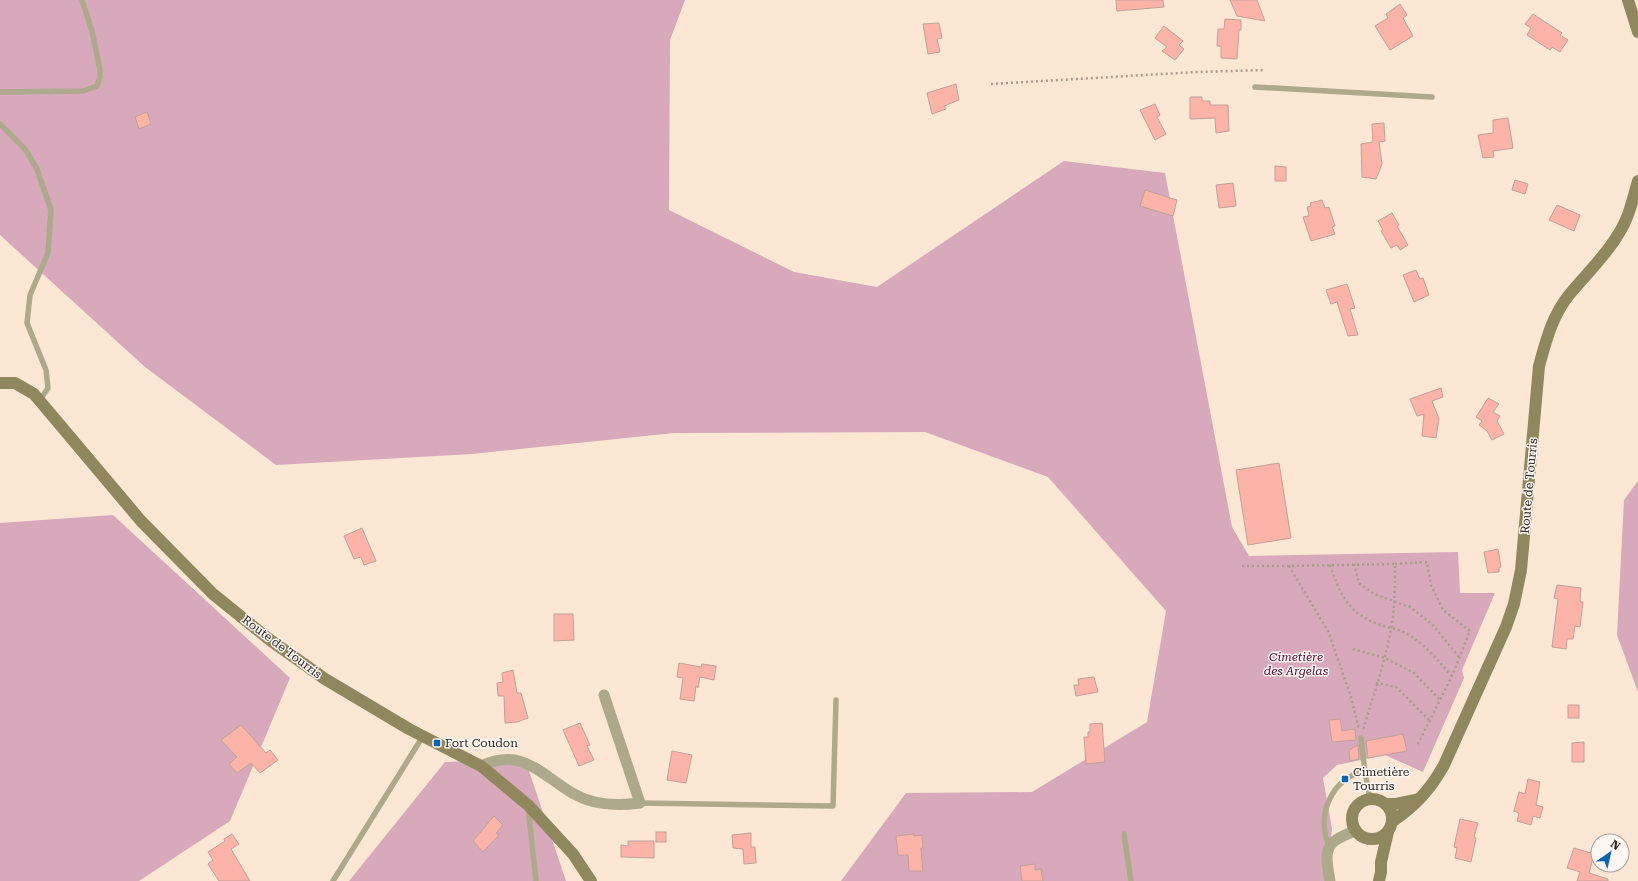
<svg xmlns="http://www.w3.org/2000/svg" width="1638" height="881" viewBox="0 0 1638 881" font-family="'Roboto Serif',serif">
<rect width="100%" height="100%" fill="#fce7d5"/>
<g fill="#d7a9ba">
<path d="M0,0h685l-15,40 -1,170 125,62 83,15 187,-126 101,12 67,354 17,29 209,-4 2,41h35l-33,77 2,8 -41,94 -38,-17 -48,10 -14,13 9,51 -6,52h-485l65,-88 126,-1 115,-70 19,-111 -118,-134 -123,-45 -251,1 -202,21 -196,11 -131,-98 -145,-132z"/>
<path d="M1638,481v211l-21,-57 7,-135z"/>
<path d="M113,515l177,163 -60,143 -91,60h-139v-358z"/>
<path d="M525,759l41,122h-217l96,-119z"/>
</g>
<g fill="#fcb4a9" stroke="#c1a09a">
<path d="M1116,0h47l1,7 -47,4z"/>
<path d="M1230,0h27l8,21 -28,-5z"/>
<path d="M1400,4l7,11 -4,3 10,18 -23,14 -15,-24 13,-8 -2,-4z"/>
<path d="M1533,14l29,19 -2,2 8,5 -8,12 -8,-5 -2,3 -23,-15 4,-7 -6,-4z"/>
<path d="M1225,19l16,1v10h-2l-2,29 -16,-1v-12h-4l1,-17h6z"/>
<path d="M939,23l3,15 -5,1 3,13 -12,2 -5,-30z"/>
<path d="M1164,26l19,15 -4,4 5,4 -9,11 -13,-9 5,-4 -12,-9z"/>
<path d="M956,84l3,16 -15,6 2,3 -14,5 -5,-21z"/>
<path d="M1190,97h12v4h8v4h18l1,26 -13,2 -1,-15 -25,1z"/>
<path d="M1155,104l5,11 -3,2 9,17 -11,6 -15,-30z"/>
<path d="M147,112l4,12 -12,5 -4,-12z"/>
<path d="M1508,118l5,30 -20,3 1,6 -11,1 -5,-23 15,-2v-13z"/>
<path d="M1384,123l1,18 -6,1 3,22 -6,15 -14,-2 -1,-33 12,-2 -1,-18z"/>
<path d="M1275,166l11,1v14h-11z"/>
<path d="M1515,180l13,4 -3,10 -13,-4z"/>
<path d="M1233,183l3,23 -17,2 -3,-23z"/>
<path d="M1145,190l32,10 -4,16 -33,-10z"/>
<path d="M1322,200l3,8 4,-1 6,19 -3,1 3,7 -24,7 -8,-24 6,-1 -2,-9 4,-1 -1,-3z"/>
<path d="M1557,205l23,10 -6,16 -25,-11z"/>
<path d="M1392,213l7,12 -2,1 11,19 -8,5 -3,-5 -6,3 -10,-17 2,-1 -5,-9z"/>
<path d="M1416,270l4,9 3,-1 6,17 -15,7 -11,-27z"/>
<path d="M1347,284l8,24 -5,1 8,26 -10,1 -11,-34 -6,2 -5,-14z"/>
<path d="M1441,388l2,9 -11,4 7,18 -3,19 -14,-2 2,-22 -7,2 -7,-17z"/>
<path d="M1488,398l11,6 -6,8 7,4 -3,5 7,13 -12,6 -5,-9 -8,-6 3,-4 -6,-4z"/>
<path d="M1279,463l12,75 -43,7 -12,-75z"/>
<path d="M362,528l14,33 -12,4 -3,-8 -7,2 -10,-23z"/>
<path d="M1498,549l3,18 -2,1v4l-11,1 -4,-21z"/>
<path d="M1557,585l24,3 -1,14h3l-3,25 -5,-1 -2,13h-6l-1,10 -14,-2 6,-48 -4,-1z"/>
<path d="M554,614h19l1,26 -20,1z"/>
<path d="M679,663l22,4 1,-3 14,2 -2,14 -14,-3 -2,11 -2,-2 -2,15 -14,-2 3,-21 -6,-1z"/>
<path d="M513,670l4,23h4l7,25 -11,4 -12,1 -1,-27h-6l-1,-13 6,-1 -1,-9z"/>
<path d="M1094,677l4,15 -22,4 -2,-11h5l-1,-6z"/>
<rect x="1568" y="705" width="11" height="13"/>
<path d="M1340,719l2,12 13,-2 1,11 -24,2 -3,-22z"/>
<path d="M580,723l10,22 -3,1 7,14 -15,6 -16,-36z"/>
<path d="M1102,723l3,39 -19,2 -2,-27h4v-5h2v-8z"/>
<path d="M241,725l25,28 4,-3 8,10 -18,13 -9,-10 -14,10 -8,-9 8,-7 -16,-17z"/>
<path d="M1403,734l4,17 -39,7 -2,-17z"/>
<path d="M1584,742v20h-12v-19z"/>
<path d="M1358,745l1,14 -9,2 -1,-11z"/>
<path d="M672,751l20,4 -6,28 -19,-3z"/>
<path d="M1528,779l12,3 -4,23 7,2 -3,11 -7,-2 -2,9 -14,-4 2,-8 -5,-2 5,-19 6,2z"/>
<path d="M494,816l9,9 -7,8 3,2 -16,17 -10,-11z"/>
<path d="M1460,819l18,4 -4,14 2,1 -5,24 -16,-4 2,-10 -3,-1z"/>
<rect x="656" y="832" width="10" height="10"/>
<path d="M751,833v14h4l1,16 -12,1 -1,-15 -10,-1 -1,-13z"/>
<path d="M232,834l7,10 -8,5 19,32h-31l-11,-17 5,-4 -5,-8 17,-11 -1,-2z"/>
<path d="M914,834v2l8,-1 1,13h-2l2,23h-14l-1,-16h-10l-2,-19z"/>
<path d="M628,841h26v17l-33,-1v-12l7,1z"/>
<path d="M1574,848l20,6 -5,19 19,6v2h-31l3,-9 -13,-4z"/>
<path d="M1035,864v6l6,-1 2,12h-21l-2,-15z"/>
</g>
<g fill="none" stroke-linecap="round" stroke-linejoin="round">
<g stroke="#ab9a8c" stroke-width="2.5" stroke-dasharray="2 3" stroke-linecap="butt">
<path d="M991,84l206,-12 68,-2"/>
<path d="M1354,564l5,19 15,11 36,13 21,16 28,34"/>
<path d="M1395,564l32,-2 4,23 12,25 27,21 -18,45 -35,70"/>
<path d="M1330,565c9,27 17,46 45,58 10,5 23,5 32,11 18,10 31,27 45,42"/>
<path d="M1242,566h47l106,-2c0,21 0,43 -4,65 -6,34 -18,67 -28,101"/>
<path d="M1289,566l39,65 24,69 7,30"/>
<path d="M1353,649l32,9 29,15 27,28"/>
<path d="M1376,683l20,4 33,33"/>
</g>
<g stroke="#aea88c" stroke-width="5.5">
<path d="M1255,87l177,10"/>
<path d="M0,92l83,-1 14,-5 3,-9v-7l-8,-39 -10,-31"/>
<path d="M0,124l25,25 12,20 14,41 -3,43 -18,42 -3,28 19,47 2,18 -8,12"/>
<path d="M1361,738l4,34h36"/>
<path d="M640,803l193,3 3,-106"/>
<path d="M528,807l8,74"/>
<path d="M1124,834l7,47"/>
<path d="M1330,847c-16,-28 2,-72 35,-75l5,27"/>
<path d="M333,881l90,-145"/>
</g>
<g stroke="#aea88c" stroke-width="11">
<path d="M481,766c42,-20 61,10 93,28 21,12 44,12 66,9l-36,-108"/>
<path d="M1330,881c-2,-13 -8,-33 6,-41 5,-4 13,-6 20,-10"/>
</g>
<g stroke="#90875e" stroke-width="12">
<path d="M1628,0l10,32"/>
<path d="M0,383h15l19,11 107,127 72,73 57,46 55,39 84,50 72,37 47,39 45,49 18,27"/>
<circle cx="1372" cy="819" r="20"/>
<path d="M1386,804h9l24,-5"/>
<path d="M1393,821c23,-16 37,-31 51,-56l62,-138 8,-23 7,-34 18,-204c7,-25 13,-50 30,-71 16,-20 37,-39 50,-62 10,-15 14,-35 19,-52"/>
<path d="M1379,881l2,-9v-10l7,-30"/>
</g>
</g>
<g fill="#0d65b2" stroke="#fcf7f3" stroke-width="1.5">
<rect x="433" y="739" width="8" height="8" rx="2"/>
<rect x="1341" y="775" width="8" height="8" rx="2"/>
</g>
<g text-anchor="middle" stroke-width="3" stroke-linejoin="round" paint-order="stroke">
<g font-size="12" fill="#2f251d" stroke="#fcf7f3">
<text transform="translate(1529 486) rotate(-85)" y="4">Route de Tourris</text>
<text transform="translate(282 647) rotate(37)" y="4">Route de Tourris</text>
</g>
<g font-size="12" font-style="italic" fill="#560632" stroke="#fcf7f3">
<text x="1296" y="661">Cimetière<tspan x="1296" dy="14">des Argelas</tspan></text>
</g>
<g font-size="12" fill="#2f251d" stroke="#fcf7f3" text-anchor="start">
<text x="445" y="747">Fort Coudon</text>
<text x="1353" y="776">Cimetière<tspan x="1353" dy="14">Tourris</tspan></text>
</g>
</g>
<g transform="translate(1610 853) rotate(34)"><circle r="19" fill="#fcf7f3" stroke="#aaa39d"/>
<path d="M0-3L7 15L0 10L-7 15Z" fill="#0d65b2"/>
<text y="-6" font-size="11" font-weight="bold" text-anchor="middle" fill="#2f251d">N</text>
</g>
</svg>
